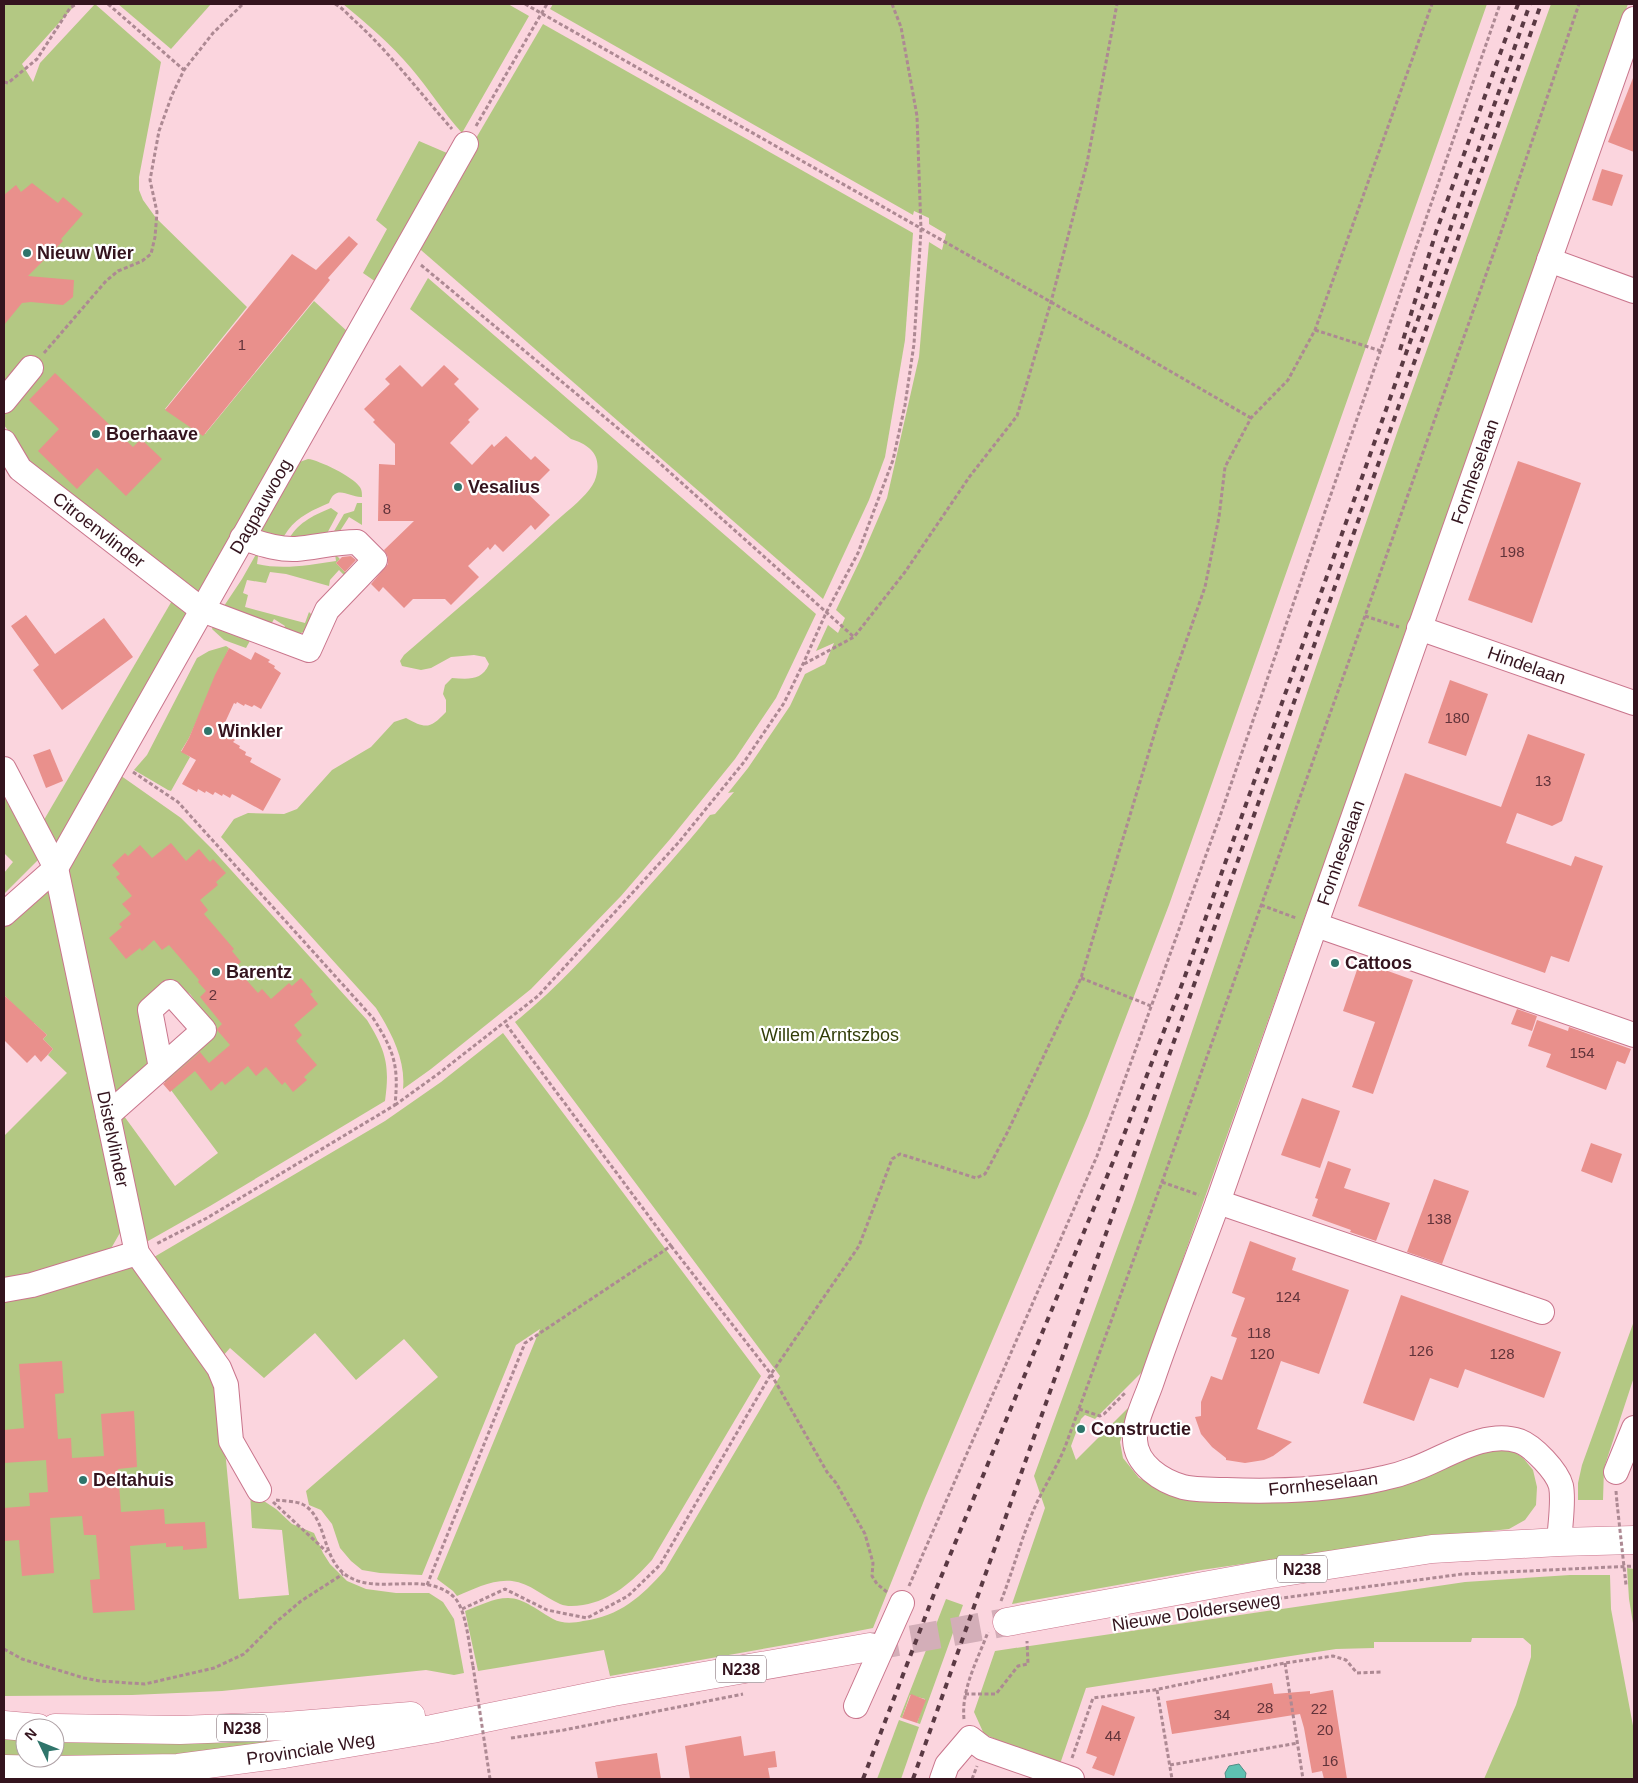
<svg xmlns="http://www.w3.org/2000/svg" width="1638" height="1783" viewBox="0 0 1638 1783" font-family="Arial,sans-serif">
<rect width="100%" height="100%" fill="#fbd5de"/>
<g fill="#b3c883">
<path d="M4,4h72l-54,60 11,18 7,-19 55,-59 66,58 -22,115v13l4,10 13,18 91,89 -82,102 40,25 109,-133 34,31 -145,261 -7,2 -139,-106 -26,-27 -27,-37z"/>
<path d="M118,4h93l-40,45z"/>
<path d="M343,4h165l21,12 -67,117c-19,-21 -33,-44 -51,-65 -20,-24 -44,-44 -68,-64z"/>
<path d="M553,4h934l-318,901 -81,211 -163,382 -52,130 -77,15 -186,33 -6,-26 -126,21 -13,-60c14,-5 28,-13 43,-13 16,0 32,14 45,21 9,5 21,4 30,2 37,-5 58,-24 82,-51l115,-194 -265,-354c40,-32 74,-70 109,-108 29,-33 59,-65 86,-99l5,-1 19,-22 -6,1 20,-25 42,-62 15,-32 20,-10 9,-21 -18,8 12,-26 10,8 7,-15 -9,-8 26,-54 25,-58 32,-141 10,-115 13,8 4,-16 -17,-10v-6l-15,-7 -1,4 -363,-206z"/>
<path d="M1551,4h77l-241,690 -79,214 -165,463 -48,48 -10,-4 -4,4 -10,27 5,14 57,-57 -13,39 3,16 16,20 30,14 47,6 92,4 110,-25 52,-24 29,-6 17,6 8,6 9,11 4,17 -1,18 -11,15 -16,9 -95,10 -213,31 -189,34 33,-96 -11,-32 100,-274 173,-509 91,-263z"/>
<path d="M543,24l370,209 -8,107 -20,117 -16,43 -46,99 -409,-355z"/>
<path d="M419,141l28,12 1,3 -72,126 -13,-9 24,-44 -11,-9z"/>
<path d="M428,278l388,336 -40,84 -41,61 -64,79 -50,58 -90,93 -100,80 -28,20c3,-29 -12,-57 -27,-81l-155,-171 13,-18 14,-6 36,1 13,-5 35,-39 39,-23 23,-25 12,-4c20,11 24,11 40,-6v-12l-3,-6 2,-9 7,-7c16,1 30,3 37,-14l-4,-7 -11,-2 -23,2 -20,11 -10,2 -19,-4 -2,-5 4,-6c51,-44 102,-87 151,-133 12,-11 37,-29 41,-45 6,-22 -6,-32 -25,-38l-161,-130z"/>
<path d="M308,459c11,1 45,18 51,27 3,3 3,7 3,11 -12,1 -26,-14 -33,6 -21,9 -38,17 -48,39l-27,-6 40,-72z"/>
<path d="M357,503h5v22l-13,-8 -9,14 -7,2 11,-19 10,-3z"/>
<path d="M331,508l7,5 -14,26 -37,3c10,-19 25,-26 44,-34z"/>
<path d="M259,549l-2,15c26,6 52,1 79,-3l-1,-7 5,5 -4,4 14,14 -2,2 -9,-9 -9,10 -1,6 -43,-12 -16,-2 -4,11 -19,-3 -4,13 5,2 -3,12 60,16 4,-11 4,4 -7,15 -10,4 -15,-2 4,-7 -11,-7 -5,9 -49,-16 22,-33z"/>
<path d="M173,599l11,8 3,9 -131,235 -15,-26z"/>
<path d="M213,626l39,11 -6,11 -22,-8 -12,-11z"/>
<path d="M226,646l3,2 -40,90 -8,13 9,6 -19,34 -3,-1 -34,-20 13,-15 50,-97 12,-7z"/>
<path d="M117,773l64,45 31,31 155,171c19,31 23,45 18,81l-175,105 -69,39 -25,-125 8,-4 51,70 43,-33 -56,-75 55,-48 -27,-36 -13,-8 -12,-1 -11,81 -42,35 -45,-238z"/>
<path d="M4,789l35,70 -35,35v-21l9,-11 -9,-9z"/>
<path d="M50,881l71,350 -12,21 -105,33v-149l63,-63 -19,-18 5,-6 -10,-10 4,-4 -13,-12 -3,2 -7,-10 -20,-20v-74z"/>
<path d="M503,1033l258,343 -109,184c-20,22 -40,40 -69,45 -8,1 -16,2 -23,-1 -16,-7 -30,-21 -48,-23 -20,-2 -38,8 -55,15l-4,-5 -16,-12 103,-250 -24,16 -94,230 -42,-2 -18,-3 -11,-9 -11,-13 -8,-24 -11,-14 -12,-5 -3,-14 132,-114 -34,-38 -48,41 -41,-47 -51,45 -34,-30 -8,9 -73,-97 236,-139 56,-39z"/>
<path d="M137,1266l78,114 11,80 13,139 50,-4 -7,-65 -30,-2 -2,-36 26,17 16,15 22,9 9,20 7,11 17,17 19,8 30,4h33l14,9 11,17 10,54 -10,2 -28,-5 -204,21 -90,4 -128,1v-396l39,-9z"/>
<path d="M1634,1321v56l-30,91 -1,32h-25v-17l4,-18z"/>
<path d="M1627,1568l7,1v60l-5,-30z"/>
<path d="M1570,1575h40l1,34 23,122v48h-150l32,-74 15,-48v-12l-8,-7h-51l-1,4h-97v6l-38,1 -250,39 -27,79 -75,-33 -10,-22 21,-61 470,-69z"/>
<path d="M946,1599l17,6 -43,119 -3,-1 8,-24 -15,-4 -8,23 -2,-1z"/>
<path d="M899,1720l20,7 -18,52h-24z"/>
<path d="M4,1737l21,2v19h30v-21l243,3 -105,19 -189,5z"/>
</g>
<path fill="#5ec1b1" stroke="#518d85" d="M1239,1764l7,9 -1,6h-19l-1,-6 4,-7z"/>
<g fill="#e9908c">
<path d="M1633,78h1v74l-26,-10z"/>
<path d="M1602,169l21,6 -11,31 -20,-6z"/>
<path d="M32,183l26,20 5,-6 20,17 -22,25 2,2 -35,35 46,4 -1,17 -10,8 -32,-3 -9,1 -18,22v-130l12,-10 5,7z"/>
<path d="M349,236l9,8 -30,34 2,2 -127,156 -38,-26 127,-156 24,16z"/>
<path d="M400,365l22,22 22,-22 15,14 -5,5 25,25 -11,11 2,2 -20,21 22,22 20,-21 2,3 12,-11 25,24 4,-4 15,14 -23,23 23,22 -15,15 -4,-5 -28,27 -8,-8 -5,6 -2,-3 -20,19 11,11 -28,28 -6,-6h-32l-9,9 -21,-21 -4,5 -8,-8 17,-20v-7l-4,-7 30,-29h-36l1,-57 16,1v-21l-22,-22 2,-2 -11,-11 26,-25 -5,-5z"/>
<path d="M55,373l78,74 8,-8 21,20 -36,37 -29,-28 -20,21 -39,-38 21,-22 -30,-29z"/>
<path d="M1518,461l63,22 -49,140 -64,-23z"/>
<path d="M351,556l5,4 -11,12 -9,-9 6,-6z"/>
<path d="M26,615l29,39 49,-36 29,39 -71,53 -29,-40 6,-5 -28,-39z"/>
<path d="M229,648l22,12 4,-8 15,8 -2,2 7,4 -1,2 7,5 -20,36 -7,-4 -2,2 -7,-3 -1,2 -7,-4 -1,2 -2,-1 -12,26 7,4 -1,3 7,4 -2,2 7,4 -1,2 7,4 -1,3 7,3 -2,4 31,17 -18,32 -31,-17 -2,4 -7,-4 -1,2 -7,-4 -2,3 -7,-4 -1,2 -7,-4 -1,3 -15,-8 14,-24 -15,-8 8,-14 26,-63z"/>
<path d="M1450,680l38,14 -22,62 -38,-13z"/>
<path d="M1528,734l57,20 -23,67 -10,5 -35,-13 -11,30 65,23 4,-10 28,10 -34,96 -18,-6 -6,17 -187,-67 47,-133 96,34z"/>
<path d="M50,749l13,32 -17,7 -13,-33z"/>
<path d="M171,843l15,18 13,-12 11,13 3,-3 13,14 -10,9 2,3 -18,15 8,10 -4,4 30,35 -2,2 9,11 -6,5 23,26 4,-4 9,10 18,-16 3,3 9,-8 12,14 -3,2 8,10 -24,21 8,10 -6,6 21,24 -13,12 3,3 -14,12 -8,-10 -3,3 -16,-18 -10,9 -8,-10 -23,19 -3,-4 -11,10 -16,-20 -25,21 -7,-8 37,-32 9,11 21,-18 -13,-15 1,-2 4,-4 -22,-27 6,-6 -8,-9 1,-2 -30,-35 -7,5 -8,-10 -12,11 -2,-3 -14,11 -17,-21 13,-11 -3,-3 12,-10 -9,-10 10,-8 -16,-19 4,-3 -8,-9 13,-12 3,3 12,-11 12,13z"/>
<path d="M1360,961l53,19 -40,114 -21,-7 23,-65 -32,-11z"/>
<path d="M4,995l43,40 -4,4 10,10 -12,13 -6,-7 -8,8 -23,-23z"/>
<path d="M1517,1009l20,7 -5,15 -21,-7z"/>
<path d="M1537,1020l31,11 1,-4 62,22 -6,15 -8,-3 -11,29 -60,-23 5,-13 -23,-8z"/>
<path d="M1302,1098l38,13 -20,57 -39,-13z"/>
<path d="M1591,1143l31,11 -10,29 -31,-12z"/>
<path d="M1328,1161l23,8 -7,19 46,15 -14,38 -26,-9 1,-2 -39,-14 6,-17 -3,-1z"/>
<path d="M1434,1179l35,12 -27,73 -35,-12z"/>
<path d="M1250,1241l46,17 -4,12 57,20 -30,84 -38,-13 -24,68 35,13 -19,14 -9,4 -19,3 -19,-3v-2l-14,-11 -11,-13 -6,-17 6,-1v-14l10,-26 11,4 15,-42 -6,-2 14,-38 -13,-5z"/>
<path d="M1401,1295l160,57 -17,46 -79,-29 -7,19 -28,-10 -16,43 -51,-18z"/>
<path d="M62,1361l2,32 -9,1 3,45 13,-1 1,20 32,-2 -3,-42 33,-3 3,56 -19,2 3,43 43,-3 1,15 40,-2 2,26 -24,2v-4l-17,1v-4l-36,3 5,64 -42,3 -3,-33 10,-1 -4,-44h-12l-2,-19 -32,2 4,55 -32,3 -3,-36 -15,1v-33l26,-2 -1,-13 19,-1 -2,-32 -42,3v-33l20,-2 -5,-64z"/>
<path d="M1272,1683l2,11 36,-3v3l23,-4 14,89h-23l-2,-8 -10,2 -8,-45 -4,-14 -128,20 -6,-33z"/>
<path d="M911,1694l15,6 -9,23 -15,-5z"/>
<path d="M1102,1705l33,12 -21,59 -22,-8 5,-11 -11,-4z"/>
<path d="M741,1736l3,20 31,-5 2,16 -9,1 2,11h-80l-5,-33z"/>
<path d="M657,1753l4,26h-63l-3,-17z"/>
</g>
<g fill="none" stroke-linecap="round" stroke-linejoin="round">
<path stroke="#d3aeb8" stroke-width="28" stroke-dasharray="28 14" stroke-linecap="butt" d="M870,1647l137,-25"/>
<g stroke="#c9758c" stroke-width="26">
<g id="minor">
<path d="M1549,260l85,31"/>
<path d="M4,401l27,-33"/>
<path id="s1" d="M4,442l16,27 182,141 107,40 18,-40 48,-50 -18,-18c-21,0 -40,5 -61,7 -18,1 -37,-6 -54,-11"/>
<path id="s2" d="M1419,628l215,75"/>
<path id="s3" d="M4,769l52,99 81,385 82,115 7,17 5,56 28,49"/>
<path id="s4" d="M4,914l52,-46 410,-724"/>
<path d="M1316,925l318,110"/>
<path d="M108,1115l96,-85 -34,-38 -20,18 11,58"/>
<path d="M1218,1202l324,110"/>
<path d="M4,1290l28,-5 105,-32"/>
<path d="M1616,1472l18,-44"/>
<path id="s5" d="M1559,1542c1,-16 5,-41 2,-56 -4,-15 -28,-40 -42,-45 -34,-12 -74,17 -105,28 -10,4 -20,7 -30,9 -51,12 -106,14 -158,12 -14,0 -29,0 -43,-3 -21,-6 -47,-22 -48,-47 -1,-18 10,-39 16,-56 21,-62 45,-122 67,-182l416,-1183"/>
<path d="M856,1706l46,-103"/>
<path d="M942,1779l5,-14 23,-27 13,10 89,31"/>
</g>
</g>
<g stroke="#c9758c" stroke-width="29">
<g id="major">
<path d="M1007,1622l257,-47 168,-26 127,-7 75,-2"/>
<path d="M4,1725l34,3"/>
<path d="M55,1728l125,2 106,-4 125,-10"/>
<path id="s6" d="M4,1769l50,1 124,-2 106,-14 148,-25 181,-37 257,-45"/>
</g>
</g>
<g stroke="#ad8993" stroke-width="3" stroke-dasharray="4 2.5" stroke-linecap="butt">
<path d="M108,4l76,66"/>
<path d="M335,4c8,4 14,12 20,17 36,33 65,72 97,108"/>
<path d="M525,4l526,298 200,116"/>
<path d="M4,82l4,1 29,-24 33,-51 6,-4"/>
<path d="M476,126l71,-122"/>
<path d="M421,265l234,194 199,178"/>
<path d="M1315,330l66,21"/>
<path d="M44,353l62,-72 12,-10 24,-10 9,-7 4,-17 2,-25 -7,-32 9,-49 13,-36 12,-25 29,-37 30,-29"/>
<path d="M1365,616l34,11"/>
<path d="M804,664l50,-27 51,-65 65,-96 47,-60 34,-114 36,-139 30,-159"/>
<path d="M133,772l45,30 195,216c21,33 26,47 22,87l-188,113 -51,26"/>
<path d="M1261,905l35,13"/>
<path d="M1081,978l70,28"/>
<path d="M395,1105l43,-31 100,-78 141,-154 65,-80 40,-59 19,-39 23,-51 32,-60 35,-93 12,-55 9,-61 7,-114 -4,-114 -16,-89 -9,-23"/>
<path d="M1162,1182l37,13"/>
<path d="M671,1246l100,128 56,98 9,11 29,51 8,29 -1,13 5,8 10,8"/>
<path d="M1079,1409l21,7 4,-2 21,-21"/>
<path d="M1616,1491l1,12"/>
<path d="M276,1500c8,1 19,1 26,4 27,13 18,59 49,74 31,16 75,-7 103,19 13,13 15,51 19,69"/>
<path d="M273,1502l54,50"/>
<path d="M427,1585l98,-242 146,-97 -166,-223"/>
<path d="M909,1586l188,-430 122,-337 281,-815"/>
<path d="M1001,1601c12,-30 20,-62 33,-92 9,-21 22,-40 31,-62l97,-265 203,-566 135,-381 79,-231"/>
<path d="M1252,1602l211,-28 171,-8"/>
<path d="M462,1609l43,-20 42,21 40,8 41,-22 32,-31 111,-191 88,-128 33,-87 8,-5 76,24 9,-4 22,-41 74,-155 77,-256 47,-135 14,-70 6,-50 26,-49 37,-38 27,-50 117,-326"/>
<path d="M4,1649l18,10 62,19 16,3 45,3 69,-16 30,-14 31,-31 26,-22 42,-27"/>
<path d="M1285,1663l18,116"/>
<path d="M1157,1690l15,89"/>
<path d="M965,1694h31l22,-28 10,-2 -1,-23"/>
<path d="M964,1719c-3,-30 14,-60 24,-87"/>
<path d="M511,1738l53,-8 179,-36"/>
<path d="M1072,1758l21,-60 61,-8 131,-27 48,-7 13,4 11,13 26,-1"/>
<path d="M1170,1765l128,-22"/>
<path d="M972,1779l5,-13"/>
</g>
<use href="#minor" stroke="#fff" stroke-width="24"/>
<use href="#major" stroke="#fff" stroke-width="28"/>
<g stroke="#5a3943" stroke-width="4" stroke-dasharray="6 6" stroke-linecap="butt">
<path d="M1400,350l36,-118 82,-228"/>
<path d="M863,1779l71,-185 186,-449 64,-166 346,-975"/>
<path d="M913,1779l628,-1775"/>
</g>
<g stroke="#ad8993" stroke-width="3" stroke-dasharray="4 2.5" stroke-linecap="butt">
<path d="M1617,1503l9,82"/>
<path d="M473,1666l17,113"/>
</g>
</g>
<g fill="#2f756b" stroke="#fff" stroke-width="2">
<circle cx="27" cy="253" r="5"/>
<circle cx="96" cy="434" r="5"/>
<circle cx="458" cy="487" r="5"/>
<circle cx="208" cy="731" r="5"/>
<circle cx="1335" cy="963" r="5"/>
<circle cx="216" cy="972" r="5"/>
<circle cx="1081" cy="1429" r="5"/>
<circle cx="83" cy="1480" r="5"/>
</g>
<g text-anchor="middle" stroke-width="4.5" stroke-linejoin="round" paint-order="stroke">
<g font-size="15" fill="#61333a">
<text x="242" y="350">1</text>
<text x="387" y="514">8</text>
<text x="1512" y="557">198</text>
<text x="1457" y="723">180</text>
<text x="1543" y="786">13</text>
<text x="213" y="1000">2</text>
<text x="1582" y="1058">154</text>
<text x="1439" y="1224">138</text>
<text x="1288" y="1302">124</text>
<text x="1259" y="1338">118</text>
<text x="1421" y="1356">126</text>
<text x="1262" y="1359">120</text>
<text x="1502" y="1359">128</text>
<text x="1265" y="1713">28</text>
<text x="1319" y="1714">22</text>
<text x="1222" y="1720">34</text>
<text x="1325" y="1735">20</text>
<text x="1113" y="1741">44</text>
<text x="1330" y="1766">16</text>
</g>
<g fill="#fff" stroke="#715a62" stroke-width="1">
<rect x="1277" y="1555.5" width="50" height="27" rx="4"/>
<rect x="716" y="1655.5" width="50" height="27" rx="4"/>
<rect x="217" y="1714.5" width="50" height="27" rx="4"/>
</g>
<g font-size="16" font-weight="bold" fill="#34141e">
<text x="1302" y="1575">N238</text>
<text x="741" y="1675">N238</text>
<text x="242" y="1734">N238</text>
</g>
<g font-size="18" font-weight="bold" fill="#34141e" stroke="#fff" text-anchor="start">
<text x="37" y="259">Nieuw Wier</text>
<text x="106" y="440">Boerhaave</text>
<text x="468" y="493">Vesalius</text>
<text x="218" y="737">Winkler</text>
<text x="1345" y="969">Cattoos</text>
<text x="226" y="978">Barentz</text>
<text x="1091" y="1435">Constructie</text>
<text x="93" y="1486">Deltahuis</text>
</g>
<g font-size="18" fill="#34141e" stroke="#fff">
<text dy="6" stroke="none"><textPath href="#s5" startOffset="1562">Fornheselaan</textPath></text>
<text dy="6" stroke="none"><textPath href="#s4" startOffset="485">Dagpauwoog</textPath></text>
<text dy="6" stroke="none"><textPath href="#s1" startOffset="131">Citroenvlinder</textPath></text>
<text dy="6" stroke="none"><textPath href="#s2" startOffset="114">Hindelaan</textPath></text>
<text dy="6" stroke="none"><textPath href="#s5" startOffset="1158">Fornheselaan</textPath></text>
<text dy="6" stroke="none"><textPath href="#s3" startOffset="389">Distelvlinder</textPath></text>
<text transform="translate(1323 1484) rotate(-6)" y="6">Fornheselaan</text>
<text transform="translate(1196 1612) rotate(-9)" y="6">Nieuwe Dolderseweg</text>
<text dy="6" stroke="none"><textPath href="#s6" startOffset="308">Provinciale Weg</textPath></text>
</g>
<g font-size="18" fill="#323e09" stroke="#fff">
<text x="830" y="1041">Willem Arntszbos</text>
</g>
</g>
<rect width="1638" height="1783" fill="none" stroke="#34141e" stroke-width="10"/>
<g transform="translate(40 1743) rotate(313)"><circle r="24" fill="#ffffff" stroke="#aea1a5"/>
<path d="M0-4L9 19L0 12L-9 19Z" fill="#2f756b"/>
<text y="-8" font-size="14" font-weight="bold" text-anchor="middle" fill="#34141e">N</text>
</g>
</svg>
